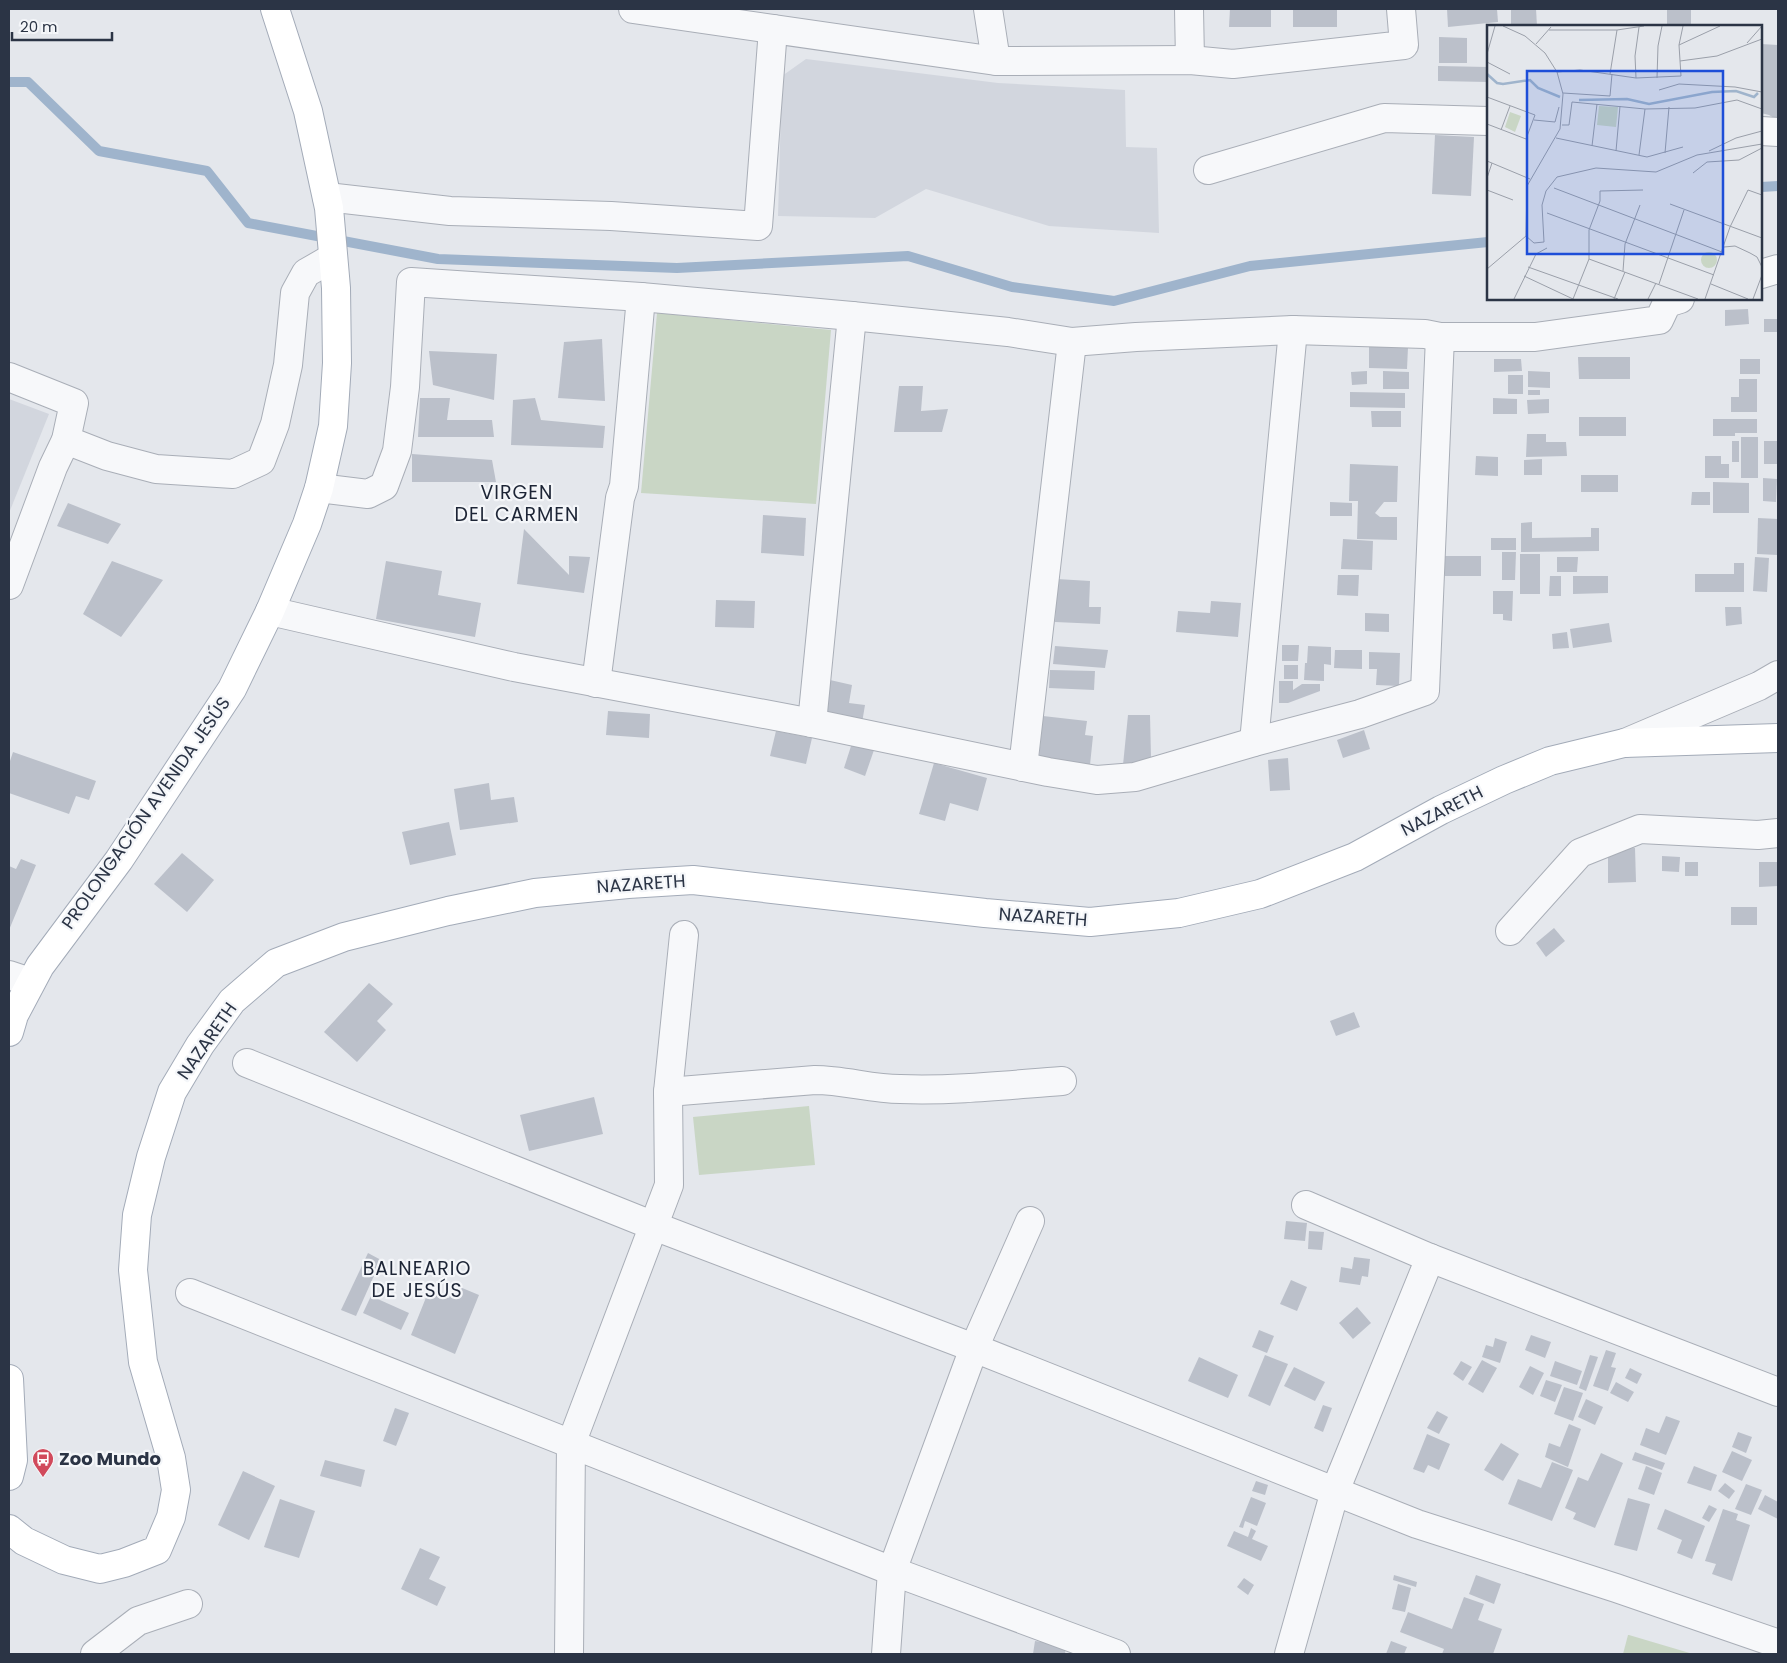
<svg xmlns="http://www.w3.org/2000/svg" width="1787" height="1663" viewBox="0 0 1787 1663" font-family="Poppins,sans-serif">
<rect width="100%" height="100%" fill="#e4e7ec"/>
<g fill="#d2d6de">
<path d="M806,59l192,24 127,7 1,57 31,1 2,85 -110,-7 -123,-37 -51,29 -97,-2 4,-140z"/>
<path d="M9,399l40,15 -40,99z"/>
</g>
<g fill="#c9d6c5">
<path d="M657,313l174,17 -15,174 -175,-11z"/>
<path d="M809,1106l6,59 -116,10 -6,-58z"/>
<path d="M1628,1635h1l64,19h-70z"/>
</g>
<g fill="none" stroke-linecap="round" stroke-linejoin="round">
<g stroke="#9fb4cc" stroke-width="10">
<path d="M9,82h19l71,69 108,20 41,52 190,36 239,9 231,-12 104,31 102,14 136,-35 238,-24"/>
<path d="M1761,187l17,-1"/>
</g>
</g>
<g fill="#bbc0ca">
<path d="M1230,9h41v18h-42z"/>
<rect x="1293" y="9" width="44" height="18"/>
<path d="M1447,9h50l1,13 -50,5z"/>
<path d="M1511,9h25l1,17h-26z"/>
<rect x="1667" y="9" width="24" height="17"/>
<path d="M1439,37l28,1v25h-28z"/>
<path d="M1761,44l17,1v75l-9,-5 -8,-2z"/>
<path d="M1438,66l50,1v15l-50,-1z"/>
<path d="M1435,135l39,2 -3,59 -39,-2z"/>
<path d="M1748,309l1,15 -24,2v-16z"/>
<rect x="1764" y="319" width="14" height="13"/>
<path d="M602,339l3,62 -47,-3 6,-56z"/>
<path d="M1369,346l39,1 -1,22 -38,-1z"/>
<path d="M429,351l68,3 -3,46 -61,-15z"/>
<path d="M1578,357h52v22h-51z"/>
<path d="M1494,359h27l1,12 -28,1z"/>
<rect x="1740" y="359" width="20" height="15"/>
<path d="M1367,371v13l-15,1 -1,-13z"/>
<path d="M1383,371l26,1v17h-26z"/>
<path d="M1528,371l22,1v16l-22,-1z"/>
<rect x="1508" y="375" width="15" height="19"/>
<path d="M1739,379h18v33h-26v-15h8z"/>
<path d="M899,386h24l-2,25 27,-2 -6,23h-48z"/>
<rect x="1528" y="390" width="12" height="5"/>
<path d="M1350,392l55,1v15l-55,-1z"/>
<path d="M420,398h30l-3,22h45l2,17h-76z"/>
<path d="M535,398l6,22 64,6 -2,22 -92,-3 2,-45z"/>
<path d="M1493,398l24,1v15h-24z"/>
<path d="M1549,399v14l-21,1 -1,-14z"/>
<path d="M1371,411h30v16h-29z"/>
<rect x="1579" y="417" width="47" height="19"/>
<path d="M1713,419h44v14h-22v3h-22z"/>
<path d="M1527,434h19v8h20l1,14 -41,1z"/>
<rect x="1741" y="437" width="17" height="41"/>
<rect x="1732" y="441" width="7" height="21"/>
<rect x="1764" y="441" width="14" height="23"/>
<path d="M412,454l80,6 4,22h-84z"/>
<path d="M1476,456l22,1v19l-23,-1z"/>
<path d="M1705,456h16v8h8v14h-24z"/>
<path d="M1542,459v16h-18v-15z"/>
<path d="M1350,464l48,2 -1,36h-13l-9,11 5,4h17v23l-40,-1 1,-38h-9z"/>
<rect x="1581" y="475" width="37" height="17"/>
<path d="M1763,478l14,1 -1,23 -13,-1z"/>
<path d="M1713,482l36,1v30h-36z"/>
<path d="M1692,492h18v13h-19z"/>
<path d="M1330,502l22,1v13h-22z"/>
<path d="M68,503l53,21 -13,20 -51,-18z"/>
<path d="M763,515l43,3 -2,38 -43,-3z"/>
<path d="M1758,518l20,1v36l-21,-1z"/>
<path d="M1532,522v16l59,-1v-9h8v23l-78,1v-29z"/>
<path d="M524,529l45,46v-19l21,1 -6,36 -67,-9z"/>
<rect x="1491" y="538" width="25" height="12"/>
<path d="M1343,539l30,2 -1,29 -31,-1z"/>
<path d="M1502,552h14l-1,28h-13z"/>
<rect x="1520" y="554" width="20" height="40"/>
<rect x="1445" y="556" width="36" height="20"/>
<path d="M1557,557h21l-1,15h-20z"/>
<path d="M1755,557l14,1 -2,34 -14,-1z"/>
<path d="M112,561l51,19 -42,57 -38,-23z"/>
<path d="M386,561l56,10 -4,24 43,8 -6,34 -99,-18z"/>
<path d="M1734,563h10v29h-49v-18h39z"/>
<path d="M1338,575h21l-1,21 -21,-1z"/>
<path d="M1550,576h11v20h-12z"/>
<path d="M1573,576h35v17l-35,1z"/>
<path d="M1057,579l33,2 -1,26h12l-1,17 -45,-2z"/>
<path d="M1493,591h20l-1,30 -9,-1v-6h-10z"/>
<path d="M716,600l39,1 -1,27 -39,-1z"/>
<path d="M1211,601l30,2 -3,34 -62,-5 2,-21 32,2z"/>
<path d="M1725,607h16l1,17 -16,2z"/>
<path d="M1365,613l24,1v18l-24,-1z"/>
<path d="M1609,623l3,19 -39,6 -3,-19z"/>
<path d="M1567,632l2,16 -16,1 -1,-15z"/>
<path d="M1282,645h17l-1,16h-16z"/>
<path d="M1055,646l53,4 -3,18 -52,-4z"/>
<path d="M1308,646l23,1v18l-7,-1v17l-20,-1 1,-17h2z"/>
<path d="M1335,650h27v19l-28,-1z"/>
<path d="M1369,652l31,1 -1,33 -23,-1 1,-16h-8z"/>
<rect x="1284" y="665" width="14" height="14"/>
<path d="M1050,670l45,1 -1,19 -45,-2z"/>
<path d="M830,680l22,5 -3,18 16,2 -3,18 -39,-6z"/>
<path d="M1279,681h14v9l9,-6h18v7l-32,12h-9z"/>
<path d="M608,711l42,3 -1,24 -43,-3z"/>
<path d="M1128,715h22l1,43 -28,7z"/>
<path d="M1043,716l44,5 -2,14 8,1 -3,29 -51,-7z"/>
<path d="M1364,730l6,19 -27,9 -6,-18z"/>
<path d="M776,731l36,7 -6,26 -36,-8z"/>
<path d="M852,743l22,7 -9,26 -21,-8z"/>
<path d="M13,752l83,29 -7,19 -13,-4 -7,18 -60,-21v-29z"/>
<path d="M1288,758l2,32 -20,1 -2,-31z"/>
<path d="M934,763l53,15 -9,33 -28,-8 -5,18 -26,-7z"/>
<path d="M489,783l2,17 23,-3 4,25 -58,8 -6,-41z"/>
<path d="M449,822l7,33 -46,10 -8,-33z"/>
<path d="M1635,848l1,34 -28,1v-34z"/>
<path d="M182,853l32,27 -27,32 -33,-28z"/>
<path d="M1662,856l18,1 -1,15 -17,-1z"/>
<path d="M21,859l15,6 -27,65v-64l7,3z"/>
<rect x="1685" y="862" width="13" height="14"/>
<path d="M1759,862h19v24l-19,1z"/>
<rect x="1731" y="907" width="26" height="18"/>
<path d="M1554,928l11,13 -19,16 -10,-14z"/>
<path d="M369,983l24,21 -16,17 9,9 -29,32 -33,-30z"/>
<path d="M1354,1012l6,15 -24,9 -6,-15z"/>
<path d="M594,1097l9,37 -74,17 -9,-36z"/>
<path d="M1286,1221l21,2 -2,18 -21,-2z"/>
<path d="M1309,1231l15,1 -2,18 -14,-1z"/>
<path d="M368,1253l13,7 -25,56 -15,-6z"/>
<path d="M1354,1257l16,2 -2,18 -6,-1 -2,9 -21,-3 2,-15 11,2z"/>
<path d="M1291,1280l16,7 -10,24 -17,-7z"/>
<path d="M455,1285l24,10 -24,59 -44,-19 18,-45 20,8z"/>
<path d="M371,1296l38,17 -8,17 -38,-17z"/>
<path d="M1357,1307l14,16 -18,16 -14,-16z"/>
<path d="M1259,1330l15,6 -7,17 -15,-6z"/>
<path d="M1531,1335l20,7 -6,16 -20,-8z"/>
<path d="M1495,1338l12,4 -7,21 -18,-6 4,-12 7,2z"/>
<path d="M1606,1350l10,3 -5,14 5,1 -8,23 -15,-5z"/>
<path d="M1265,1355l23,9 -18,42 -22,-10z"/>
<path d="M1590,1355l8,2 -12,34 -7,-3z"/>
<path d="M1199,1357l39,18 -10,23 -40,-17z"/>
<path d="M1482,1360l15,8 -14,25 -15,-9z"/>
<path d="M1461,1361l11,6 -9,14 -10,-7z"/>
<path d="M1555,1361l27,10 -5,14 -27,-9z"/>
<path d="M1530,1366l14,7 -11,22 -14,-8z"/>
<path d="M1294,1367l31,15 -10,19 -31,-15z"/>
<path d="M1630,1368l12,6 -5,10 -12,-6z"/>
<path d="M1546,1380l16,5 -7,17 -15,-6z"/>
<path d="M1616,1382l18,10 -6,10 -18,-9z"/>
<path d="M1564,1387l19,6 -10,28 -19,-7z"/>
<path d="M1586,1399l17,8 -8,18 -17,-8z"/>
<path d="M1323,1405l9,3 -9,24 -9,-4z"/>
<path d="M395,1408l14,5 -13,33 -13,-5z"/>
<path d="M1437,1411l11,6 -9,17 -12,-6z"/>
<path d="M1666,1416l14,5 -14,34 -26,-10 6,-17 13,5z"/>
<path d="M1569,1424l12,5 -13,38 -23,-10 4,-14 11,4z"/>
<path d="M1738,1432l14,5 -6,16 -14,-6z"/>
<path d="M1427,1434l23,10 -11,26 -11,-5 -4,8 -11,-4z"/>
<path d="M1501,1443l18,11 -16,27 -19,-11z"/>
<path d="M1732,1451l20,9 -10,21 -20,-9z"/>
<path d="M1635,1452l30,11 -3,7 -30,-10z"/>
<path d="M1601,1453l22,10 -28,65 -22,-9 3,-6 -11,-5 13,-31 10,4z"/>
<path d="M325,1460l40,10 -4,17 -41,-11z"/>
<path d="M1552,1462l21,8 -21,51 -44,-17 10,-25 23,9z"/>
<path d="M1646,1466l16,7 -8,22 -16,-6z"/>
<path d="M1694,1466l23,9 -6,16 -24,-8z"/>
<path d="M243,1471l32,15 -26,54 -31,-15z"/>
<path d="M1256,1481l12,4 -3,10 -13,-4z"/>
<path d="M1725,1483l10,8 -6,8 -11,-8z"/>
<path d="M1746,1484l16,6 -11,25 -16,-6z"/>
<path d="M1765,1495l13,7v17l-20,-10z"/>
<path d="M1251,1497l15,6 -9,23 -12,-5 -2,7 -4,-1z"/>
<path d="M1628,1498l22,6 -13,47 -23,-6z"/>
<path d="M280,1499l35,12 -16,47 -35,-11z"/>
<path d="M1709,1505l8,4 -8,13 -7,-4z"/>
<path d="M1665,1509l40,17 -13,33 -15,-6 5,-13 -25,-11z"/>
<path d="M1723,1509l15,5 -2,6 14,5 -18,56 -20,-7 4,-10 -11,-3z"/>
<path d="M1251,1528l5,3 -4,8 16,7 -7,15 -34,-15 7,-15 14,6z"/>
<path d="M420,1548l20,9 -11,22 17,8 -9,19 -36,-17z"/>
<path d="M1394,1575l23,7 -1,5 -23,-7z"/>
<path d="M1476,1575l25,9 -7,20 -25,-10z"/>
<path d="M1244,1578l10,7 -6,10 -11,-8z"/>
<path d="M1398,1584l13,4 -6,24 -13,-3z"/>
<path d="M1464,1597l20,7 -6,16 24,9 -9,25h-51l2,-5 -44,-17 8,-20 44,17z"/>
<path d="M1035,1641l31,4 -1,9h-32z"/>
<path d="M1391,1641l16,6 -3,7h-18z"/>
</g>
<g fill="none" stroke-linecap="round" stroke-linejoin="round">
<g stroke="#a9aeb7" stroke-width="30">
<g id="minor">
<path d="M633,9l363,52 194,-1 43,4 171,-19 -3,-36"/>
<path d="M988,9l8,52"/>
<path d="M1189,9l1,51"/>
<path d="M1761,131l17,1"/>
<path d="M1208,170l176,-52 104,3"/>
<path d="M327,197l123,14 161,5 147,10 15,-197"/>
<path d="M1761,274l17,-5"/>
<path d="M9,377l65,26 -8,37 -13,27 -44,118"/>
<path d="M66,440l41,16 49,13 77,5 28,-13 14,-37 13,-59 7,-72 11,-20 26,-15"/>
<path d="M319,488l49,6 16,-8 13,-35 8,-64 6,-105 230,15 211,19 156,16 64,10 64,-5 157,-7 132,4 15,3h95l124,-17 8,-17 13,-4"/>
<path d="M270,611l244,56 298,56 236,49 49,8 38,-3 119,-35 106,-28 65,-23 15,-354"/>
<path d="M596,683l24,-185 4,-12 17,-189"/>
<path d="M812,723l40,-407"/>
<path d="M1254,742l39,-412"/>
<path d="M1625,743l134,-57 19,-11"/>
<path d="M1023,767l49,-425"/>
<path d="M1510,931l70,-78 60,-24 118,6 20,-2"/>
<path d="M9,975l21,7"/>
<path d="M247,1063l407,163 320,122 443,176 199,64 160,55"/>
<path d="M668,1092l147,-12c29,0 56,9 85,9 54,2 108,-4 162,-8"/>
<path d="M1306,1205l124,53 348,134"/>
<path d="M190,1293l702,278 224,83"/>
<path d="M95,1654l43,-33 50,-17"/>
<path d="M569,1654l2,-210 98,-259 -1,-93 16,-157"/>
<path d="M886,1654l6,-83 82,-223 56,-127"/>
<path d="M1289,1654l46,-163 95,-233"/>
</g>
</g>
<g stroke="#a3abb8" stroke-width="30">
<g id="major">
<path d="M9,1032l5,-17 26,-49 79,-106 113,-171 38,-78 37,-87 12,-36 14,-62 4,-63 -1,-75 -7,-80 -21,-97 -33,-102"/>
<path d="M9,1379l4,81 -4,16"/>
<path d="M9,1529l15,12 40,19 36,9 24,-6 33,-13 14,-33 5,-27 -5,-32 -28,-96 -10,-92 4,-55 14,-58 21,-65 28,-47 32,-44 44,-38 68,-26 104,-26 87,-18 93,-9 65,-4 292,33 105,9 89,-9 81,-19 95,-37 86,-47 63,-30 46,-19 74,-18 154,-5"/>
</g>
</g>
<use href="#minor" stroke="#f7f8fa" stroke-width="28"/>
<use href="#major" stroke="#fff" stroke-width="28"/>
</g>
<defs>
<g id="bus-pin" transform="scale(1.125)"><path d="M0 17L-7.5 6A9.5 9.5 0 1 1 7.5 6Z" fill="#d1495b" stroke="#f4f6f9"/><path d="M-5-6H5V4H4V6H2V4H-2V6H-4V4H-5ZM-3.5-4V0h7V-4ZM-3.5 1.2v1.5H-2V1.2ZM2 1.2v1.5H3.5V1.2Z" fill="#fff"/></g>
</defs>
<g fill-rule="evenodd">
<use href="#bus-pin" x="43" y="1459"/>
</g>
<g text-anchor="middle" stroke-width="4.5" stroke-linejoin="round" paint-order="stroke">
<g font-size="18" fill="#2b3445" stroke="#f4f6f9">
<text transform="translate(1442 811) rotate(-27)" y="6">NAZARETH</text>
<text transform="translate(146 813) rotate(-55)" y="6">PROLONGACIÓN AVENIDA JESÚS</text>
<text transform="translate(641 884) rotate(-4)" y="6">NAZARETH</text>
<text transform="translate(1043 917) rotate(4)" y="6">NAZARETH</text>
<text transform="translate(207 1041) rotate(-55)" y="6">NAZARETH</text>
</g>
<g font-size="18" font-weight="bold" fill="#2b3445" stroke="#f4f6f9" text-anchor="start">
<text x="59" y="1465">Zoo Mundo</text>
</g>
<g font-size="19" letter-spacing="1" fill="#1d2536" stroke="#f4f6f9">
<text x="517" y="499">VIRGEN<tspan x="517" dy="22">DEL CARMEN</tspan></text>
<text x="417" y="1275">BALNEARIO<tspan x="417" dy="22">DE JESÚS</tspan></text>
</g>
</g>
<g transform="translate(1487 25)">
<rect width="275" height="275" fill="#e4e7ec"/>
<path d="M112,81l19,1 -2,20 -19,-2zM23,87l11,4 -6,16 -10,-5zM214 235a8 8 0 1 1 16 0a8 8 0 1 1-16 0Z" fill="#c9d6c5"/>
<path fill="none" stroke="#9fb4cc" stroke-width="2.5" d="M0,49l10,9 6,1 27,-4 8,8 22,9M92,75l48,-1 22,5 63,-12 24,-1 18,6 4,-4"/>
<path fill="none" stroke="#9a9fa9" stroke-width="1" d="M16,1l22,10 20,17 12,19 6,22 -3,35 -33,57 -1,50M62,5h68l27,-4M260,18l15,-17M49,19l15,-17M192,20l41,-19M0,29l8,-28M193,36l37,-5 45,-17M0,37l23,12M70,47l23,-2 56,8 45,-2 -2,-31 4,-19M123,49l7,-44M149,53l-1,-22 4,-29M170,53l1,-32 4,-20M172,65l20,-6 56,3 27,5M76,68l47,3 2,-22M0,72l48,18 -9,24 -39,-15M47,95l21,2 4,-15M75,100h7l3,-23 73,7 50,-1 42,-8 25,9M14,105l9,-24M69,113l91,19 36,-10M105,121l5,-42M129,126l4,-45M222,126l27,-13 26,-7M178,128l4,-46M152,130l6,-46M0,136l43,18M206,148l14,-11 32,-2 23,-12M0,153l5,-15M67,163l168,64M0,165l26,10M183,179l92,34M60,188l167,62M39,211l8,7 10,-1 -2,-37 4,-14 11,-14 39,-9 60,4 41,-17 65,-11M237,222l11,-1 15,7 7,4 5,10M102,234l109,40M41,242l90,32M0,244l39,-33M136,246l2,-27 15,-39M37,251l49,23M172,259l25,-74M224,259l37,15M27,274l22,-45 11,-6M86,274l16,-40v-29l11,-29v-10l43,-1M127,274l11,-27M161,274l8,-16M218,274l25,-72 18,-37 14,5M266,274l9,-24"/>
<path fill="#1d4ed8" fill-opacity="0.15" stroke="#1d4ed8" stroke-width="2.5" d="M40,46h196v183h-196z"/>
<rect width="275" height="275" fill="none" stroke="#2b3445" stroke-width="2.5"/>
</g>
<rect width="1787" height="1663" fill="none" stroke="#2b3445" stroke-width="20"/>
<path d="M12 32v8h100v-8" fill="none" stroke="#2b3445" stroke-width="2.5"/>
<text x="20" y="32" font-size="15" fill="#2b3445" stroke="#f4f6f9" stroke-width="4" paint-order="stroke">20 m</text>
</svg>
